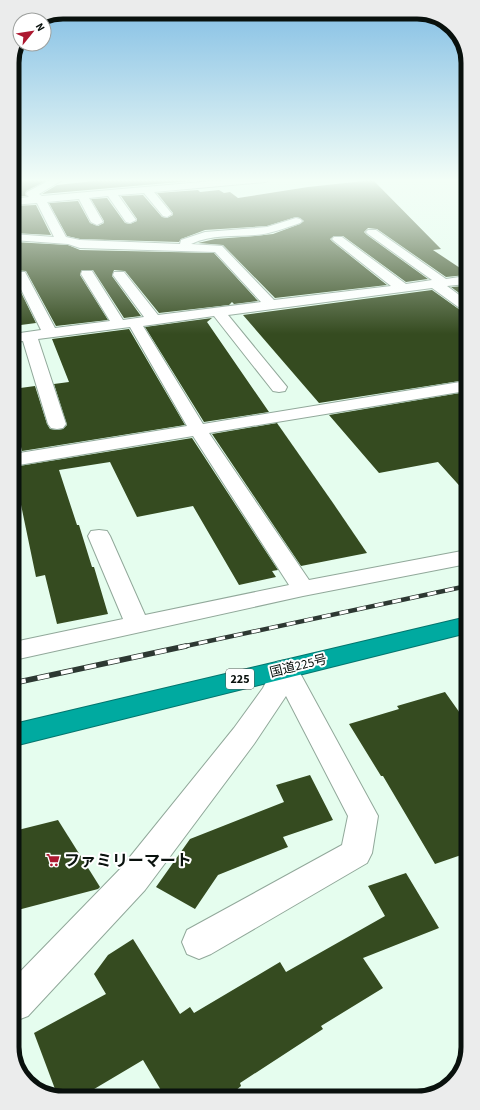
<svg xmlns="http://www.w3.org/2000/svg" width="480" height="1110" viewBox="0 0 480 1110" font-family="'Source Sans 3','Noto Sans JP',sans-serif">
<rect width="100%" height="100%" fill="#e5fdee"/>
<g fill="#354b20">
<path d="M33,179l13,2 -20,10 -1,3 1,2 -14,1v-14z"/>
<path d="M112,179h77l2,2 -149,13 15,-9z"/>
<path d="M373,180l68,69 -8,1 33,22v3l-20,2 -69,-48 -9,-1 -4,4 3,3 61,44 -22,3 -63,-46h-9l-4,3 3,3 54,43 -112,13 -52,-53 -25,-2 17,-4 40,-3 18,-2 27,-10 4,-3 -4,-3 -4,-1 -29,9 -62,4 -24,9 -2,3 -99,-3 -13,-3 -18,-33 29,-2 12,22 8,3 6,-3v-2l-13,-22 16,-1 18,25 5,1 7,-3v-2l-16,-23 22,-1 19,22 5,1 6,-3v-2l-16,-20 41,-3 2,2 19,-2 5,3 6,-1 8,6 70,-11z"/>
<path d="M36,205l15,30 -38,-2 -1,-27z"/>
<path d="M13,242l55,3 12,5 134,3 44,48 -24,3 -2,-2 -3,3 -70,8 -34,-42 -11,-1 -2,6 29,40 -17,2 -31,-48h-11l-2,5 28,45 -52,6 -30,-55 -11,-1 -2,4z"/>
<path d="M13,276l23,47 -23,3z"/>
<path d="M466,286v12l-15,-11z"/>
<path d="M432,290l28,20 6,1v69l-147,23 -76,-88z"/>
<path d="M212,318l-5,4 62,90 -65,10 -59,-95z"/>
<path d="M129,329l56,96 -163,26 -9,-36v-26l22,-3 12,38 3,5 7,1 6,-1 4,-4 -13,-41 15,-2 -17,-43z"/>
<path d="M466,392v101l-28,-31 -59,11 -50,-58z"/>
<path d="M277,423l56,80 34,50 -66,13 -89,-132z"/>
<path d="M192,438l86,132 -6,1 4,6 -37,8 -46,-79 -56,11 -27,-55 -51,8 18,55h2l13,42h2l14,47 -51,10 -12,-49 -9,2 -16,-77 -3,1 -4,-21v-13z"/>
<path d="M445,692l22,31v130l-32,11 -52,-88h-2l-32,-52 50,-15 -2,-3z"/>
<path d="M310,775l23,45 -50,17 5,10 -70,28 -23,34 -39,-22 34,-48 94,-37 -8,-17z"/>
<path d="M58,820l42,67 -2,2 -84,22v-80z"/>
<path d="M406,873l33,55 -76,30 20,30 -62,38 2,3 -83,54 1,3 -13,11h-63l-22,-37 -64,38 -21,-1 -24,-64 72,-39 -12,-20 14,-19 25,-16 47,75 10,-7 4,6 86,-51 6,10 99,-56 -17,-30z"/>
</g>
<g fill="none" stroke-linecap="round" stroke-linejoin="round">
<g stroke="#91a89a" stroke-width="2">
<g id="minor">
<path d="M52,179h12l-25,15 3,2 194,-17h34l-2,2 -3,1 -111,10 18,22 -5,3 -4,-1 -19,-23 -26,2 18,25 -6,3 -4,-1 -18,-26 -19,2 14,24 -6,3 -6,-3 -12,-23 -32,3 19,35 14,3 100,4 1,-4 24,-8 62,-5 29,-9 4,1 2,2 -2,2c-15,5 -29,11 -45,12 -22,2 -43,-1 -64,9l31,2 52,54 117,-14 -57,-45 -2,-2 2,-2h8l64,47 26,-4 -64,-46 -2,-2 2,-2h8l70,49 20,-3v8l-19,2 19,14v10l-5,-1 -29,-21 -204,27 59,72 -2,4 -6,1 -6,-1 -59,-75 -71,10 60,98 263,-43v10l-257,42 100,147 158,-30v14l-164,32 -289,64v-18l109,-23 -35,-83 3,-5 8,-1 8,1 3,5 35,79 144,-30 -96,-149 -180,30v-12l174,-28 -57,-99 -92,12 28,85 -3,4 -6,1 -6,-1 -3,-4 -25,-83 -10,1v-8l28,-4 -27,-55 1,-3h10l30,56 55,-7 -29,-47 1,-3h10l31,49 21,-3 -31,-42 1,-3h10l34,43 103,-13 -46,-50 -135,-4 -12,-4 -55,-4v-6l41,3 -17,-34 -25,2v-6l17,-2 -3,-3 1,-2z"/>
<path d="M285,660l9,2 84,154 -6,37 -5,10 -156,91 -12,5 -12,-5 -5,-12 5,-12 155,-85 6,-29 -62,-120 -32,48 -109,146 -117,126 -13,5v-44l106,-109 113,-140 29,-40 13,-26z"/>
</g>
</g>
<g stroke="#03746d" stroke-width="2">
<path id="highway" d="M467,617v16l-453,113v-22z"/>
</g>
<use href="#minor" fill="#fff" fill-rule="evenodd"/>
<use href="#highway" fill="#00aaa0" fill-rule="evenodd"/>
<g stroke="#2d3832" stroke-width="4.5">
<path id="rail-far1" d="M181,647l286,-61"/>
</g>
<g stroke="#2d3832" stroke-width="5.5">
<path id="rail" d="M14,683l172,-37"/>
</g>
<use href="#rail-far1" stroke="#fff" stroke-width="3" stroke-dasharray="9" stroke-linecap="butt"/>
<use href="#rail" stroke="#fff" stroke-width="4" stroke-dasharray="12" stroke-linecap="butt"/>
</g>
<linearGradient id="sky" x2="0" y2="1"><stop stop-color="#82bee4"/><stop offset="0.54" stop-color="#f3fef7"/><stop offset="1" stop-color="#f3fef7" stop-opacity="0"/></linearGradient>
<rect width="480" height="334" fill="url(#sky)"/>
<defs>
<g id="supermarket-bare" transform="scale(1.08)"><path d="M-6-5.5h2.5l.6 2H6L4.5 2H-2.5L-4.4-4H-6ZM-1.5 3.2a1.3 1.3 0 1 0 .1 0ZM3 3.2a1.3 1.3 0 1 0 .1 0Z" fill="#ad1830" stroke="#fff" stroke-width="2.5" paint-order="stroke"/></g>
</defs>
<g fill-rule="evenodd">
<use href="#supermarket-bare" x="53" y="860"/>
</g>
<g text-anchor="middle" stroke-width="4" stroke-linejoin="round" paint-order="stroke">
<rect fill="#fff" stroke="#535856" stroke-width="1" x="226" y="669" width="28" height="20" rx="3"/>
<g font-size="12" font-weight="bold" fill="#09110d">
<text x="240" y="683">225</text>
</g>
<g font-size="13" fill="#09110d" stroke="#fff">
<text transform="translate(298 665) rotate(-14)" y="5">国道225号</text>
</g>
<g font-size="16" font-weight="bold" fill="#09110d" stroke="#fff" text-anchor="start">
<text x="64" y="866">ファミリーマート</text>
</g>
</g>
<path d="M0 0H480V1110H0ZM63 19H417A44 44 0 0 1 461 63V1047A44 44 0 0 1 417 1091H63A44 44 0 0 1 19 1047V63A44 44 0 0 1 63 19Z" fill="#ebecec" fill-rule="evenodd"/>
<path fill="none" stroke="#09110d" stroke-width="5" d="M63 19H417A44 44 0 0 1 461 63V1047A44 44 0 0 1 417 1091H63A44 44 0 0 1 19 1047V63A44 44 0 0 1 63 19Z"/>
<g transform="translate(32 32) rotate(60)"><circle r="19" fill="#ffffff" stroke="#9da09e"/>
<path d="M0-3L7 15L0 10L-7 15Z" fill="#ad1830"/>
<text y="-6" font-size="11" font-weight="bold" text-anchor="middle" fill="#09110d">N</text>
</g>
</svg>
